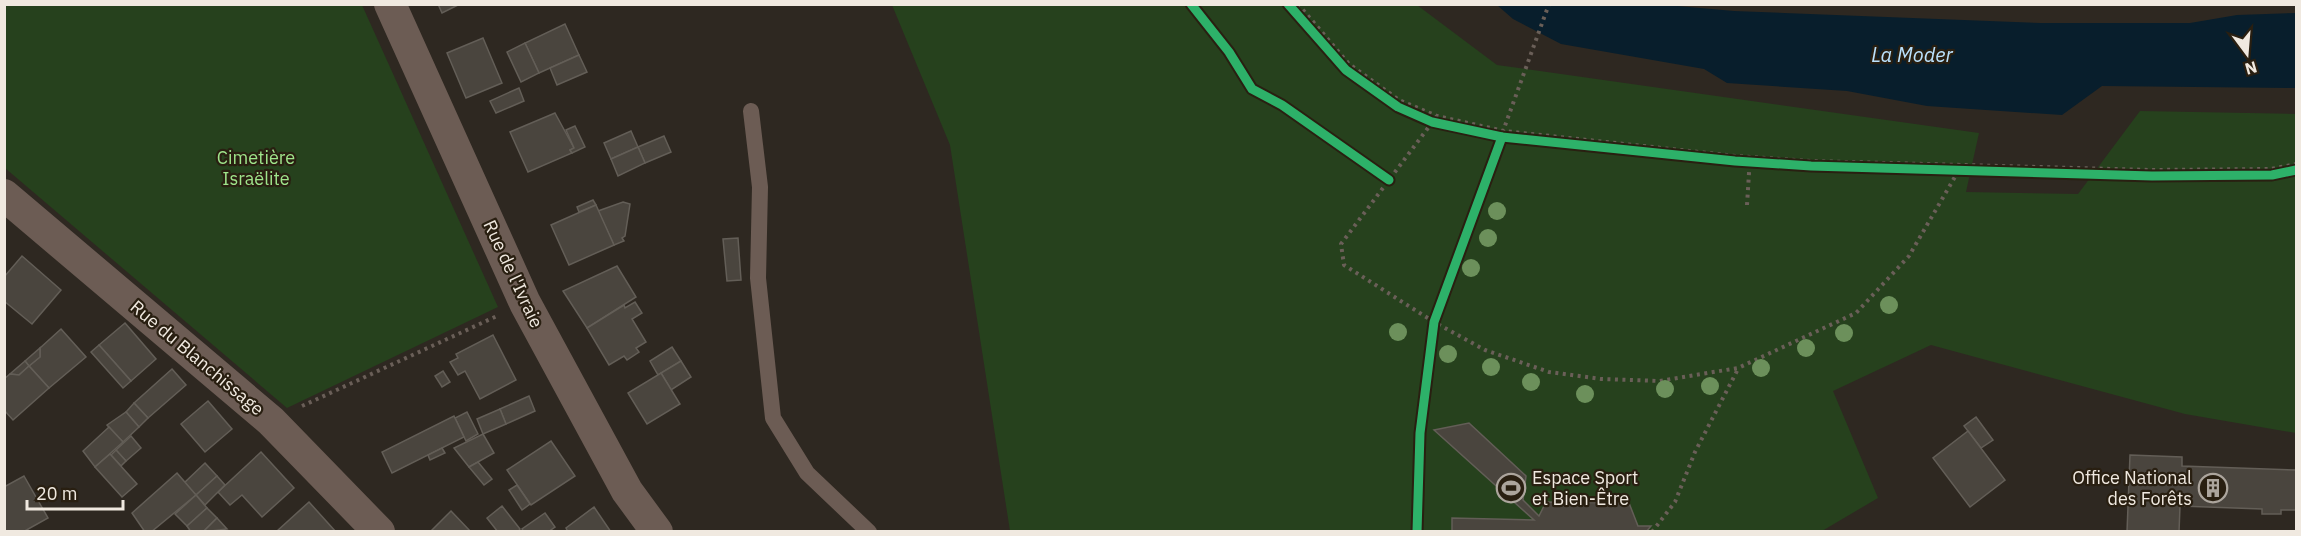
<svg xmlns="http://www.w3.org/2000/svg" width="2301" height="536" viewBox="0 0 2301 536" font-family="'IBM Plex Sans',sans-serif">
<rect width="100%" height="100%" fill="#2e2821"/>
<g fill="#26411d">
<path d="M5,4l357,1 136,302 -211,101 -282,-240z"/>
<path d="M892,5h525l80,60 482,68 -13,59 112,2 62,-83 156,3v319l-111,-19 -254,-69 -98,46 45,107 -56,33h-812l-60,-386z"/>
</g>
<path fill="#081e2c" d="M1655,4l79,7 307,12h149l47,-8 59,-2v75l-194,-2 -40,29 -135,-9 -80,-15 -120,-8 -23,-14 -143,-25 -48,-25 -16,-14z"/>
<g fill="#4a453e" stroke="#635e57" stroke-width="1.5">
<path d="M438,4h22l-18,9z"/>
<path d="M565,24l14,31 -40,18 -14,-30z"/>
<path d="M483,38l19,45 -36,15 -19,-45z"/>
<path d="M525,43l14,30 -18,9 -14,-30z"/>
<path d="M579,55l8,17 -30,13 -7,-17z"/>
<path d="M519,88l5,13 -28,12 -6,-12z"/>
<path d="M555,113l19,35 -4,2 2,3 -44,19 -18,-40z"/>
<path d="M575,126l10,21 -13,6 -2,-3 4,-2 -8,-18z"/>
<path d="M631,131l7,16 -27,12 -7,-16z"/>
<path d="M664,136l7,16 -26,11 -7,-16z"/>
<path d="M638,147l7,16 -27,13 -7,-17z"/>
<path d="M593,200l3,5 -17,7 -2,-5z"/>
<path d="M623,202l7,2 -5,32 -3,2 2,3 -10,4 -16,-34z"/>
<path d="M596,205l18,40 -45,20 -18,-40z"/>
<path d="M738,238l3,42 -14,1 -4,-42z"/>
<path d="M22,256l39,34 -29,34 -28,-23v-24z"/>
<path d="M617,266l19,31 -49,31 -24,-37z"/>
<path d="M635,302l7,11 -10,6 14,23 -10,6 3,4 -12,8 -3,-4 -15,9 -22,-37 37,-23 1,3z"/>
<path d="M125,323l31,36 -25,22 -32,-36z"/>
<path d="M61,329l25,28 -37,31 -20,-22 11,-9v-9z"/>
<path d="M493,335l23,45 -36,19 -15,-28 -7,4 -8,-13 8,-4 -2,-4z"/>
<path d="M99,345l32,36 -8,7 -32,-36z"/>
<path d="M672,347l9,14 -23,14 -8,-14z"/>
<path d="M40,348v9l-11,9 -4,-5z"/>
<path d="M25,361l4,5 -10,9 -9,-1z"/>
<path d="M681,361l10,16 -20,13 -10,-17z"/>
<path d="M29,366l20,22 -36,32 -9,-10v-31l6,-5 9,1z"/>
<path d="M172,369l14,16 -38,33 -14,-15z"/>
<path d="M443,371l7,11 -8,5 -7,-11z"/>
<path d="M661,373l19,31 -33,20 -19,-31z"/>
<path d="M529,396l6,15 -29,13 -6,-15z"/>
<path d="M208,401l24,28 -27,23 -24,-28z"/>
<path d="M134,403l14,15 -9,9 -13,-15z"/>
<path d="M500,409l6,15 -23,10 -6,-15z"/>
<path d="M126,412l13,15 -16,15 -16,-17z"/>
<path d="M467,412l11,22 -12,7 -11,-23z"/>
<path d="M454,416l10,21 -72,36 -10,-21z"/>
<path d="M1976,417l17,23 -12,8 -17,-22z"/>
<path d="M1469,423l57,53 -3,24 16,16 7,-14 83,1 9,23h13l-5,6h-194v-14l82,2 -100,-90z"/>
<path d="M109,427l14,15 -28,25 -12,-16z"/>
<path d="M1968,431l37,49 -35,27 -37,-49z"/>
<path d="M483,434l11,19 -25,14 -15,-19z"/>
<path d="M131,436l10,12 -15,13 -10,-11z"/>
<path d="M551,441l24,35 -44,29 -24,-35z"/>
<path d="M442,448l3,5 -15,7 -2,-5z"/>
<path d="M116,450l10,11 -5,5 -10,-11z"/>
<path d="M261,452l33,36 -32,29 -20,-22 -12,10 -12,-13z"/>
<path d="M110,454l27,30 -15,13 -27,-30z"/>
<path d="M2130,455l52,2v9l114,4v40h-15v4h-19v-5l-82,-3 -1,26h-52z"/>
<path d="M478,462l14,17 -8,6 -15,-18z"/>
<path d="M205,463l12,13 -21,19 -12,-12z"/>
<path d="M177,473l19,22 -45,37h-6l-13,-19z"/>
<path d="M24,476l24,42 -25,14h-19v-45z"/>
<path d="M217,476l8,9 -20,20 -9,-10z"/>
<path d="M517,485l13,19 -8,6 -13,-20z"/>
<path d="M196,495l11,13 -20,18 -12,-12z"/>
<path d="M309,502l27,30 -59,-1z"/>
<path d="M502,506l18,23 -2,3h-20l-11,-14z"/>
<path d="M594,507l17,25h-43l-2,-4z"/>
<path d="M207,508l10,10 -14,14h-12l-4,-6z"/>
<path d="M451,511l20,21h-41z"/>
<path d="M545,513l10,14 -7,5h-24l-2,-3z"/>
<path d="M217,518l10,11 -24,3z"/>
</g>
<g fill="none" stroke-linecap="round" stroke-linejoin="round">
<g stroke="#6a5f58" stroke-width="4" stroke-dasharray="3 4.5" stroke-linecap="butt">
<path d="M1298,4l51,60 50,36 38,16 67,15 232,25 75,5 341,9 119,-1 25,-5"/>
<path d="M1252,89l30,16 107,75"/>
<path d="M1437,116l-96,128 3,21 90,57 51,28 64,22 52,7 58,2 79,-13 118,-55 53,-57 54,-93"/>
<path d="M2279,170h17"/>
<path d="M1747,205l3,-48"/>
<path d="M302,406l195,-90"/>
<path d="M1417,532l3,-99 14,-111 115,-318"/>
<path d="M1652,532l23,-30 20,-50 43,-83"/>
</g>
<path stroke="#6c5c54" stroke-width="16" d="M751,111l9,76 -2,91 15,140 34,55 62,59"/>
<g stroke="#6c5c54" stroke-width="32">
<path d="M390,4l135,299 102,188 30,41"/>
<path d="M4,195l267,226 108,111"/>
</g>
<g stroke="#291f11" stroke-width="13">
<g id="cycleway">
<path d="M1191,4l38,48 23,37 30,16 107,75"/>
<path d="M1288,4l58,66 52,37 34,15 70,15 233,24 76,5 341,10 120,-1 24,-5"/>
<path d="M1417,532l3,-99 14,-111 68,-185"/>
</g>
</g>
<use href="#cycleway" stroke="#2db169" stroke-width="9"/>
</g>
<g fill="#6c905b">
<circle cx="1497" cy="211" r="9"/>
<circle cx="1488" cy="238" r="9"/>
<circle cx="1471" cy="268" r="9"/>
<circle cx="1889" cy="305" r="9"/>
<circle cx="1398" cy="332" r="9"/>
<circle cx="1844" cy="333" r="9"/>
<circle cx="1806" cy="348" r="9"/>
<circle cx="1448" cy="354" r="9"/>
<circle cx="1491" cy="367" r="9"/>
<circle cx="1761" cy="368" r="9"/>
<circle cx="1531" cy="382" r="9"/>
<circle cx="1710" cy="386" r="9"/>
<circle cx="1665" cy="389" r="9"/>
<circle cx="1585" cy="394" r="9"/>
</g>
<defs>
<g id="stadium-ring" transform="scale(1.5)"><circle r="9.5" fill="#291f11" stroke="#aca59d" stroke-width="1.5"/><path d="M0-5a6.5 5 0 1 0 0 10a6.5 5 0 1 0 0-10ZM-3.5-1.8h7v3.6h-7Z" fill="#aca59d"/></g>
<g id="building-ring" transform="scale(1.5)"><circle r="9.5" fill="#291f11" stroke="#aca59d" stroke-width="1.5"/><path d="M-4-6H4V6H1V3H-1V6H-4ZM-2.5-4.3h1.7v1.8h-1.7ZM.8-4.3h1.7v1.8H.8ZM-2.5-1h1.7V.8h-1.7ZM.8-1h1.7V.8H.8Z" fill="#aca59d"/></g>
</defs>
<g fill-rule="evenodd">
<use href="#stadium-ring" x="1511" y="488"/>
<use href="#building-ring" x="2213" y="488"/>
</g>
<g text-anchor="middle" stroke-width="4.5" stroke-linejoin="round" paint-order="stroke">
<g font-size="18" fill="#9fe58b" stroke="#291f11">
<text x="256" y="164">Cimetière<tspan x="256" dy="21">Israëlite</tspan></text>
</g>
<g font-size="18" fill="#f0e9e0" stroke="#291f11">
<text transform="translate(513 274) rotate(65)" y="6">Rue de l'Ivraie</text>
<text transform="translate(197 358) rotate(40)" y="6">Rue du Blanchissage</text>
</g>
<g font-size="18" fill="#f0e9e0" stroke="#291f11" text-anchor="start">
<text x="1532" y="484">Espace Sport<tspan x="1532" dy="21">et Bien-Être</tspan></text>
<text x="2192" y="484" text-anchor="end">Office National<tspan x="2192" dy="21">des Forêts</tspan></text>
</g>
<g font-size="20" font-style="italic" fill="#bbe2fd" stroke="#291f11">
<text x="1912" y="62">La Moder</text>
</g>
</g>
<rect width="2301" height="536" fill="none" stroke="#f0e9e0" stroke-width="12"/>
<g transform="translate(2247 54) rotate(164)" stroke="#291f11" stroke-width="4.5" paint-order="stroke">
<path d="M0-4.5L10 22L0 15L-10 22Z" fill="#f0e9e0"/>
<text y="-9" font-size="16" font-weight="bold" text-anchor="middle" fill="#f0e9e0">N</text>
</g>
<path d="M27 500v9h96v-9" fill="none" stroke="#f0e9e0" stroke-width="3"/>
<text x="36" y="500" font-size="18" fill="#f0e9e0" stroke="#291f11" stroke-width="4.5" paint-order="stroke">20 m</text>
</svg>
